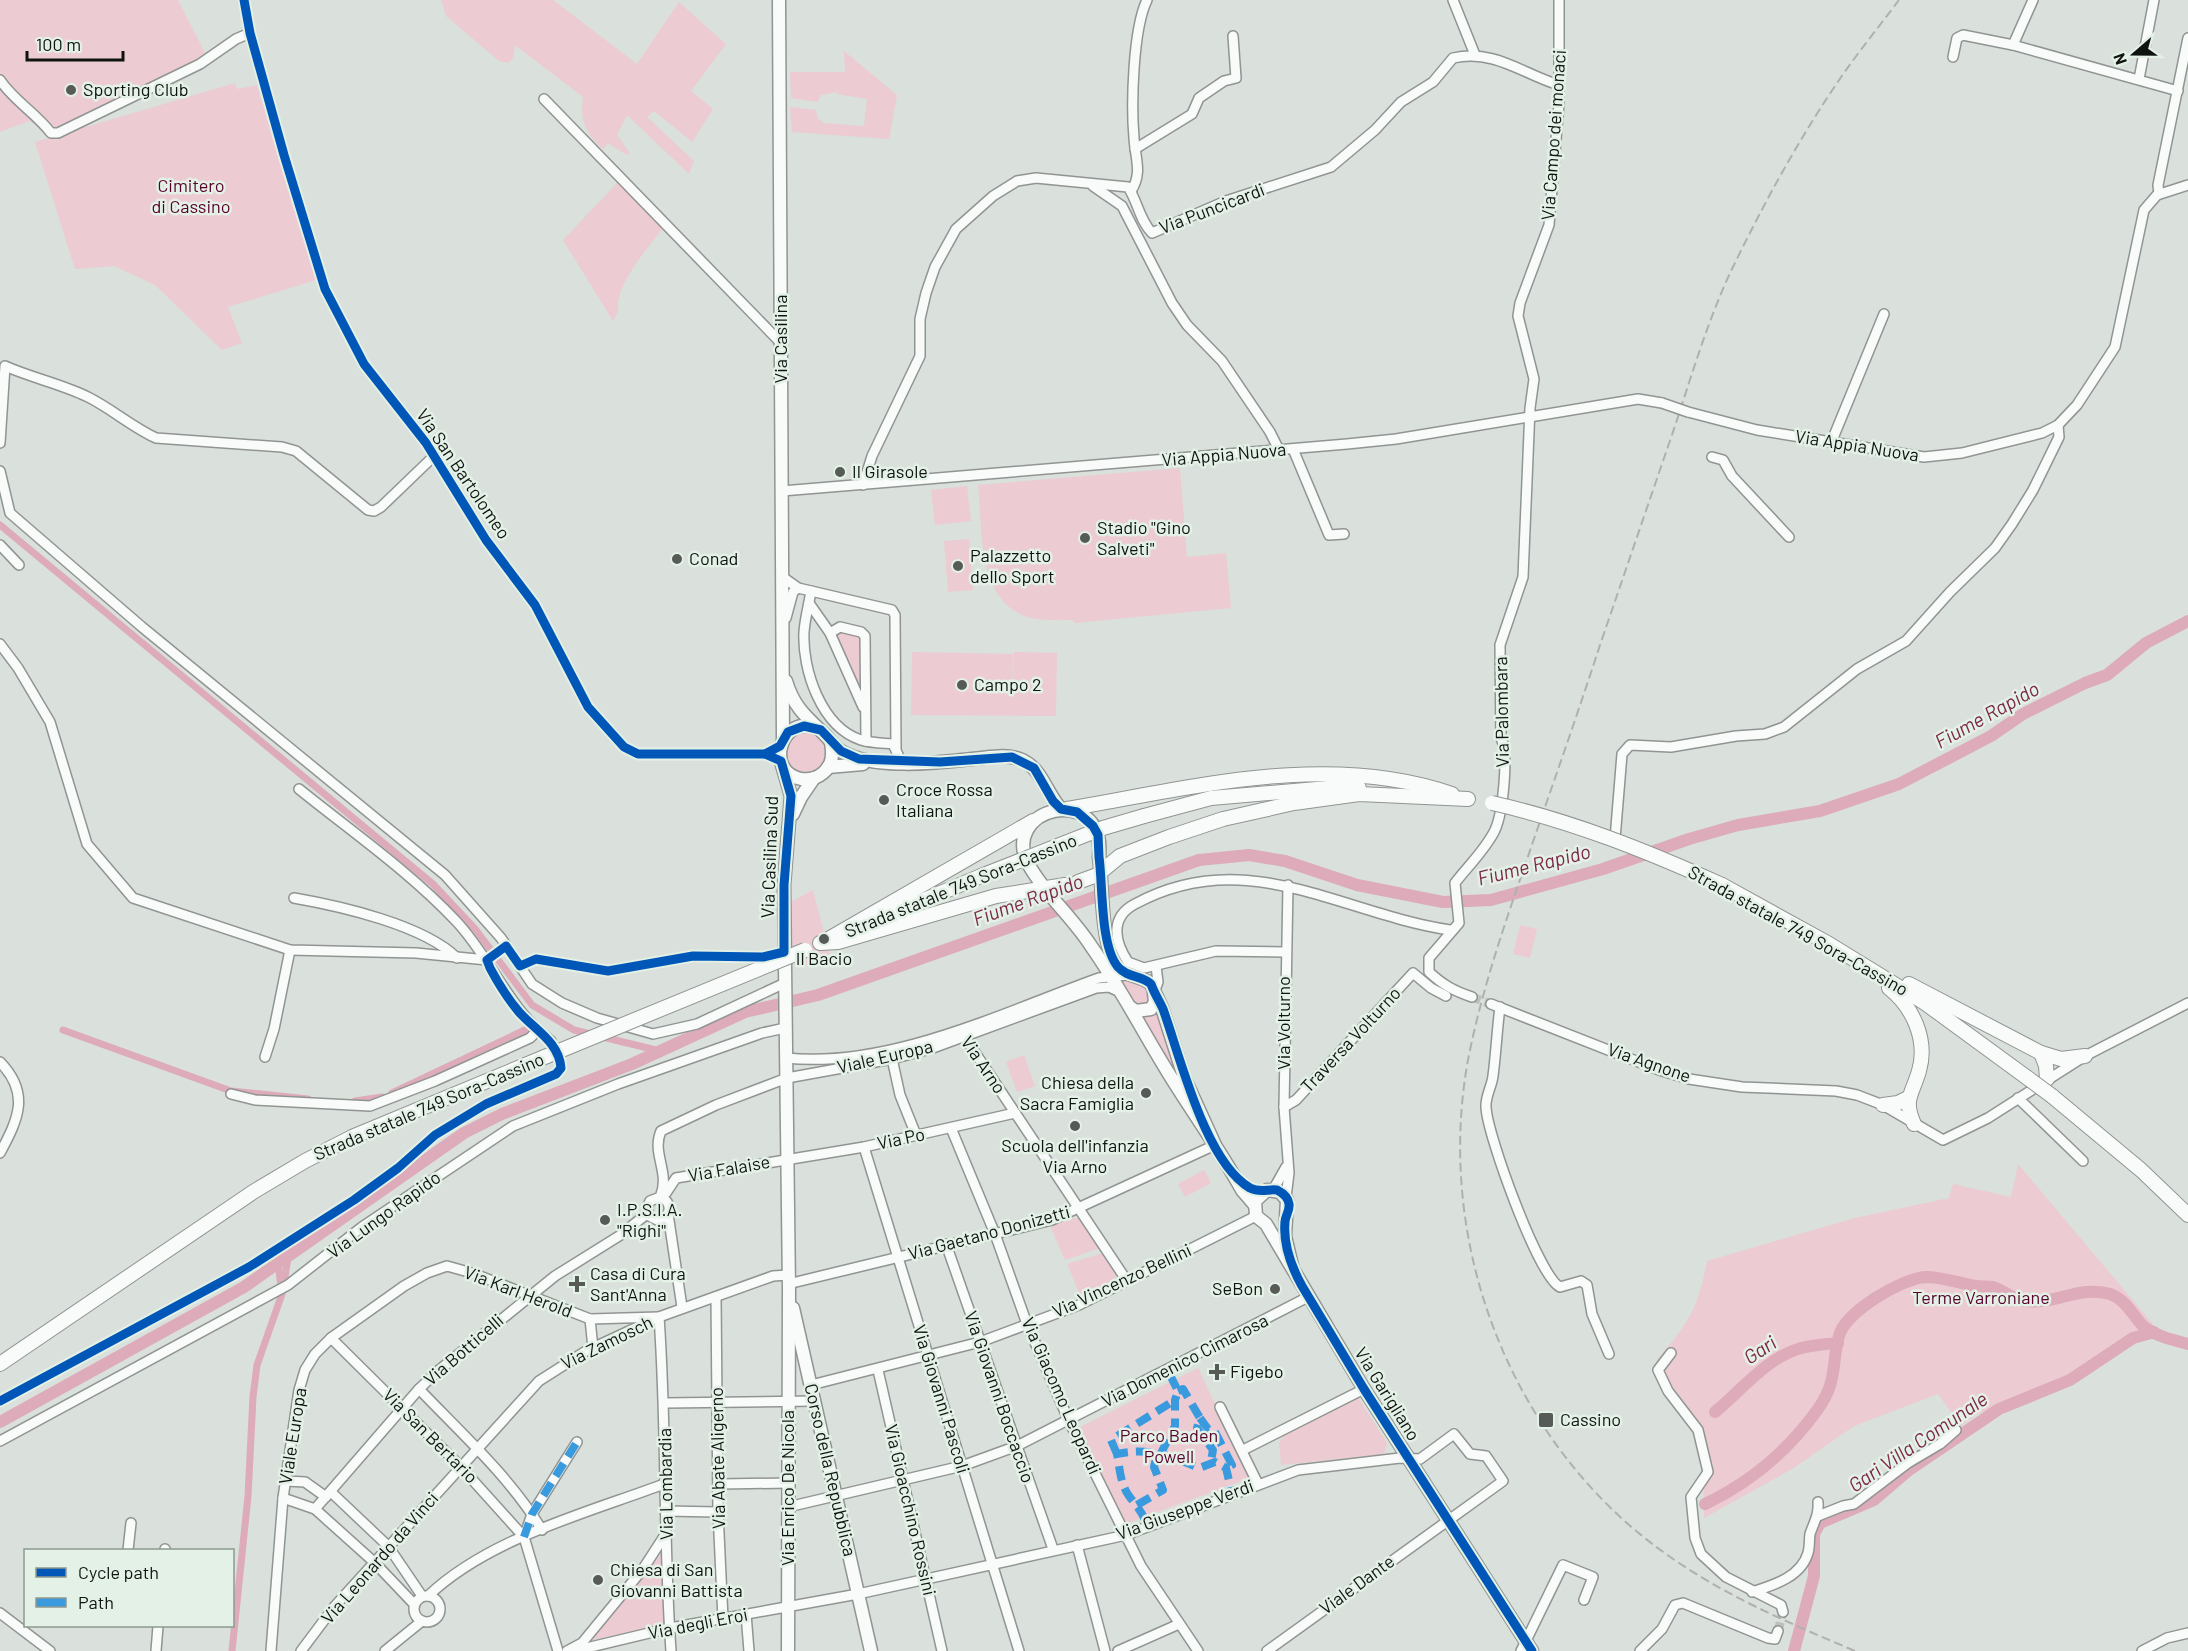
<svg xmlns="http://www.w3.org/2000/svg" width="2188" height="1651" viewBox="0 0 2188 1651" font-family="Barlow,sans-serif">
<rect width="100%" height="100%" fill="#dae0db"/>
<g fill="#eccbd3">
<path d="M0,0h178l30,59 -157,74 -22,-12 -29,11z"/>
<path d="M441,0h112l84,64 42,-62 47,42 -35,47 22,18 -21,33 -38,-31 -7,6 47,44 -5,13 -62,-59 -10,20 13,18 -3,2 -19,-12 -5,6c-18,-16 -23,-29 -20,-52l-68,-52 -2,13 -5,5 -9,-2 -53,-45z"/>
<path d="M844,51l53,44 -8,44 -97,-7 -2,-25 26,3 2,9 6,4 40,3 3,-27 -30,-5v-2l-16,3 -3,7 -27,-4 -1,-26h55z"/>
<path d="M235,83l2,6 20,-4 59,195 -88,27 14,36 -20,7 -67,-65 -41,-19 -39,3 -40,-127z"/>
<path d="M619,181l44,47c-16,21 -49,58 -45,84l-5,9 -50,-81z"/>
<path d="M1180,468l7,89 39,-4 5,55 -157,15 -1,-3c-14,0 -29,1 -42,-2 -55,-14 -48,-89 -53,-133z"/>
<path d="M967,486l4,35 -36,4 -4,-35z"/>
<path d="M969,539l4,51 -25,2 -4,-51z"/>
<path d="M841,631l20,4 1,58 -27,-58z"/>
<path d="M912,652l101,2 -1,49 2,-51 43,1 -1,63 -145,-1z"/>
<circle cx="807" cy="753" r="22"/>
<path d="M813,890l17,66 -19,11 -20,-6v-59z"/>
<path d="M1520,925l17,4 -7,29 -17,-4z"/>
<path d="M1119,980l20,1 12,11 -4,16 -13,-4z"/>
<path d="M1159,1007l17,60 -1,2h-4l-31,-53 12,-2z"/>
<path d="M1024,1055l11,31 -18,6 -11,-30z"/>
<path d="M2018,1164l139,165 -44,18 -44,30 -93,38 -15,11 -23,-32 -84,32 -62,43 -88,49 -1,-68 -46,-90c31,-37 41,-50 50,-99l148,-43 94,-20 4,-14 58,13z"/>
<path d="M1204,1170l7,13 -26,14 -7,-13z"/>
<path d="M1073,1218h8l19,30 -35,12 -15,-34z"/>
<path d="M1103,1253l14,22 -3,5 -33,17 -14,-33z"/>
<path d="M1198,1368l52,110 -125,46 -47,-96z"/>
<path d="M1357,1396l30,47 -3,11 -103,11 -2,-22 6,-10z"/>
<path d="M662,1553l3,72 -74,15z"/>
</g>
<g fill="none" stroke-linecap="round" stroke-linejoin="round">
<g stroke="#ddabb9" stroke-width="7">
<path d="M0,525l433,359 43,46 56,75 42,25 86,21"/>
<path d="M63,1030l168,61 77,8"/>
<path d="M392,1093l137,-65"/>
<path d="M355,1101l27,-4"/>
<path d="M285,1277l3,-20"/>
<path d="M232,1651l16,-155 5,-99 4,-32 25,-71 -4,-31"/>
</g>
<g stroke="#ddabb9" stroke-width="12">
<path d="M1715,1412c27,-22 51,-54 86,-64 12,-3 25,-4 37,-5"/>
<path d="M0,1422l244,-135 220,-154 38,-19 130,-50 113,-52 73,-17 381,-135 50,-5 36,6 72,24 86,17 48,-2 112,-31 86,-30 49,-14 82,-14 79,-27 92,-48 32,-22 62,-31 22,-8 39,-32 42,-22"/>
<path d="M1705,1504c46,-22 83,-53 113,-95 20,-29 13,-43 21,-73 6,-24 63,-58 87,-59 16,0 33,6 49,9 6,1 12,0 18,1 9,2 18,12 32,14 29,4 56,-16 85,-7 15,5 22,20 32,31 12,11 31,15 46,19"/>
<path d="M1794,1651l20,-75v-42l6,-11 54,-23 35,-30 90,-61 71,-29 63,-42 21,-6"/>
</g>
<g stroke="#bcc1bd" stroke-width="9" stroke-dasharray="9 4.5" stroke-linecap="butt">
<path d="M1472,997l19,7"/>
<path d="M1778,1631l5,-19"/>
</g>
<g stroke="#909591" stroke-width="12">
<g id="minor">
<path d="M244,0l6,33 34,122 41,134 39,75 62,79 60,97 49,65 53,102 36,40 14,7h127l16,7"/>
<path d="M1453,0l22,55"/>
<path d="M2013,45l20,-45"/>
<path d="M1953,57l4,-19 6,-3 50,10 165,46"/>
<path d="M2139,79l15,-79"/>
<path d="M0,80c14,21 36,33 51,53h7l142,-69 36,-25 14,-6"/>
<path d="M544,99l237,244"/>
<path d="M1135,149l57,-35 7,-16 25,-17 12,-3 -3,-42"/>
<path d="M1093,186l29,20 50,97 15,22 35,36 48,71 9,18"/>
<path d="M1131,191c12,-18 4,-33 3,-53 -3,-34 -1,-109 13,-138"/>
<path d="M2159,194l-1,-9 30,-147"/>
<path d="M1688,412l69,18 167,27 38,-4 80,-20 16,-8 19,-20 38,-58 29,-137 13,-15 31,-10"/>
<path d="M0,443l5,-77c27,12 57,18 83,31 24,12 44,30 68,41l126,9 14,4 72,59 6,1 7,-4 53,-51"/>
<path d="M1831,443l53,-129"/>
<path d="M1293,449l36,86 15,-1"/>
<path d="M1712,457l11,3 9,16 57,61"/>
<path d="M0,471l10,42 132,114 303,248 56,63 31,46 30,19 35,15 56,16 44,-10 88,-41"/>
<path d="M863,485l9,-29 48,-100v-37l6,-26 9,-26 21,-38 37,-33 24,-15 19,-3 92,9c10,15 11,32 24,46l74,-32 105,-34 44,-37 26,-28 32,-20 20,-24c43,-9 69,16 106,27"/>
<path d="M782,491l565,-47 49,-5 242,-40 24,4"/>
<path d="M0,545l19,20"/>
<path d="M784,578l14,10 13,3c-2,13 -6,27 -7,41 -2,37 17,95 57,108 10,3 21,3 32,4l6,13 -4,5"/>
<path d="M811,591l81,19 3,5 1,133"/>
<path d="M809,603l21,30 33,74"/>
<path d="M786,618l7,-26 5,-4"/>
<path d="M830,633l10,-6 21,5 4,4 1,105"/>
<path d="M0,644l18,24 32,54 37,122 46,54 157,52 126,3 71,7 19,-14"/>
<path d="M299,789c52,42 111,83 157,132 36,38 52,88 95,120"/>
<path d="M1615,839l7,-85 8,-9 41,2 65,-11 29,-2 19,-7 73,-58 49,-28 44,-49 45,-44 17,-24 21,-34 26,-53 -1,-12"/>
<path d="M294,898c46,8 130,27 163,60"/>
<path d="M1285,952l-69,-1 -72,17 -16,-6c-14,-21 -18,-45 7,-58 112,-61 206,10 315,26"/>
<path d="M520,966l16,-7 72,12 85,-15 70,1 21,-5"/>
<path d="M1154,993l4,-11 -2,-16"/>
<path d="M1472,997c-18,-6 -29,-12 -43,-25v-14l30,-35 -4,-40c13,-17 31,-34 40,-53 8,-18 14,-75 6,-92l-1,-93 23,-68 7,-169 4,-29 -16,-63 2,-13 29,-78 10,-122v-103"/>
<path d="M1491,1004l168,66 30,9 53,8 94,4 21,4 26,10 60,35 45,-22 97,-62 103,-53"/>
<path d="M1500,1007c-3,23 -4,46 -7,69 -1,10 -8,21 -7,31 1,28 53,170 74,180l21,-6 6,4 5,29 17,40"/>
<path d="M962,1033l165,248"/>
<path d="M891,1054l9,41 16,40"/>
<path d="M265,1057l9,-28 16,-79"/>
<path d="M786,1058c103,11 218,-46 313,-80l28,-3"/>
<path d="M0,1062c30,31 19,56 0,91"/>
<path d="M231,1094l24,6 115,6 65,-25 95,-43 7,-7"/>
<path d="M2018,1098l65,63"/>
<path d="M1284,1107l12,-7 117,-127 18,15 15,8"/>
<path d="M951,1128l44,106 32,90 42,97 72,145 57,85"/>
<path d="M864,1147l155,504"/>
<path d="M1273,1190l13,-23"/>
<path d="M666,1193l10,-15 188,-31 151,-34"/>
<path d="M660,1197c9,3 12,12 6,20l-9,3 -8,-4 -2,-8 3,-7 10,-4c11,-24 -9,-43 1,-66l55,-26 71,-27 105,-19 38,-10 166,-61 13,-1 11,5"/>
<path d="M1286,1197l3,-24 -5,-66 4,-222"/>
<path d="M668,1214l14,93"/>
<path d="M946,1244l107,305"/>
<path d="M788,1284l264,-64 163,-75"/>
<path d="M716,1297l2,215 5,107"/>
<path d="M590,1319l3,29"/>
<path d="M331,1338l129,128 64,71 34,114"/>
<path d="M1671,1353l-13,17 10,21 30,39 10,42 -17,25 4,41 6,16 25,23 55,28 2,7"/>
<path d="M878,1370l64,281"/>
<path d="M811,1385l169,-43 99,-37 177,-89"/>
<path d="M419,1389c42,44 91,88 123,141"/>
<path d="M665,1403l149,-2"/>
<path d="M1220,1407l38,77"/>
<path d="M0,1441l288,-156 74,-58 151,-101 105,-42 144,-51 23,-5"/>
<path d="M1243,1450l121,-61"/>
<path d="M286,1481l19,1 21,15"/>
<path d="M719,1484l69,-1"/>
<path d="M331,1492l57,54 34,50"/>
<path d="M283,1498l32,11 59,53 40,42"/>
<path d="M788,1507l174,-41 55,-20 291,-149"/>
<path d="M315,1509l104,-120 19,-18 117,-95 64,-40 29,-23"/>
<path d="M665,1511l53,1"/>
<path d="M1818,1516l25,-10 11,-2 54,-41 32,-19 16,-14"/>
<path d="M524,1537l8,-23 45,-72"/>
<path d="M1077,1545l28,106"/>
<path d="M128,1550l3,-27"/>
<path d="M165,1550v-1"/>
<path d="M1752,1592c22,-7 49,-15 56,-39 2,-7 1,-13 2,-19 4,-12 9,-19 8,-32"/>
<path d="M428,1596c61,-58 159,-83 236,-112"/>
<circle cx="427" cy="1609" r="13"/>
<path d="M0,1613l50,38"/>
<path d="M746,1614l3,37"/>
<path d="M156,1651l2,-25"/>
<path d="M271,1651l12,-153 16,-108 6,-20 10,-16 16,-16 73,-52 23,-13 20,-7 25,7 118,46 69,-2c8,111 4,223 12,334"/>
<path d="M301,1651l33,-44 205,-226 47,-30 73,-34 114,-41 15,-1"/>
<path d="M385,1651l37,-30"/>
<path d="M567,1651l15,-8 61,-74 22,-34"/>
<path d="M574,1651l96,-23 188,-34 268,-59 172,-65 102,-12 20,1 34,-25 16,20 16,2 17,25 -236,170"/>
<path d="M1118,1651l61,-27"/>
<path d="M1521,1651l42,-86 30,12 -9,23"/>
<path d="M1640,1651l22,-22 13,-24 8,-2 85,35 7,1 3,-8"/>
<path d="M2142,1651l25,-13 21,-5"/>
</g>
</g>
<g stroke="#909591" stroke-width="15">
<g id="major">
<path d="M779,0l4,739"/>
<path d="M786,681c7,24 18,34 36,51 7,6 11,14 19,19 31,19 96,12 131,8 16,-1 34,-6 50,1 21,10 24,33 39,49"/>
<path d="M817,728c-35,-15 -54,43 -16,51 8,1 16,-1 22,-6 10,-8 10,-19 8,-31"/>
<path d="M782,765l9,31 -7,89 5,404 -1,362"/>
<path d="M828,767l35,-3"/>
<path d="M793,814l8,-17 13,-19"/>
<path d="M1130,1007l6,4 15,-2 4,-7 -1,-9"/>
<path d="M1215,1145l-31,-68 -22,-69 -11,-24c-10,-9 -23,-6 -33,-17 -18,-21 -15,-82 -19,-110 8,-77 -104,-49 -69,10 16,28 43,51 61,79 29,41 52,86 78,128 24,39 51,76 73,116l12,14"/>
<path d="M1293,1270l-8,-34 2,-36 -7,-8 -13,-2 -12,11 1,15 10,8 98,165 168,262"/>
<path d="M793,1308l78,343"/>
</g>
</g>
<g stroke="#909591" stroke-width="16">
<g id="highway">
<path d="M1067,809c124,-21 261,-58 385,-15"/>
<path d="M1144,816l67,-18 129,-11 19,1"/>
<path d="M1078,882l19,-7 23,-19 49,-19 54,-18 71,-16 65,-9 109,5"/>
<path d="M1722,885l107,59 96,59 104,76"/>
<path d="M867,924l114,-48"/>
<path d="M825,941l208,-120"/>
<path d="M820,943l18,-1 158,-46 69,-11"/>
<path d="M1909,984l132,69 20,6 24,-3"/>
<path d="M1889,988c24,19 39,52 30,83 -7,24 -16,28 -5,53"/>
<path d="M2041,1053l5,13 1,13"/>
<path d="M2052,1096l89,74 47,45"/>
<path d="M1883,1105l15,-2 10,-5"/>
<path d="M0,1364l253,-172 52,-31 47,-24 195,-81"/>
</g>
</g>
<use href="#minor" stroke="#f9fafa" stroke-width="9"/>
<use href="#major" stroke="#f9fafa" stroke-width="12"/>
<use href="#highway" stroke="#f9fafa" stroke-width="14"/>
<path stroke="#b0b0b0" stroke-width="2" stroke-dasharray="9 4.5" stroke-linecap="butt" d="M1855,1651c-66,-28 -130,-55 -189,-97 -154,-109 -232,-309 -198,-494 13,-67 35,-131 57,-195 25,-73 51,-146 75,-220 25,-73 50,-146 75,-219 17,-52 33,-106 56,-155 31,-64 65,-127 104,-185 20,-30 43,-58 64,-86"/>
<g stroke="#909591" stroke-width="12" stroke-linecap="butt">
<path id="minor-bridge" d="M1662,403l26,9"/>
</g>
<g stroke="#909591" stroke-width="16" stroke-linecap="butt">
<g id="highway-bridge">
<path d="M1492,803c80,18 155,48 230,82"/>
<path d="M981,876l122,-48 41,-12"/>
<path d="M547,1056l258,-106"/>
<path d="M2029,1079l23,17"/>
</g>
</g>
<use href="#minor-bridge" stroke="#f9fafa" stroke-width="9"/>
<use href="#highway-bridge" stroke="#f9fafa" stroke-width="14"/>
<g stroke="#3a9ade" stroke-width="8" stroke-dasharray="15 8" stroke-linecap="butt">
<path d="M1178,1391l5,-2 17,29 -3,10 16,22 -2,11"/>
<path d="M1200,1418l8,11 5,-1 19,37 -6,3"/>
<path d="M1161,1453l14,-27v-26l3,-9 -7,-14"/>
<path d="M1117,1454l-6,-14 64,-40"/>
<path d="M1137,1505l26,-15 -9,-23 3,-13"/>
<path d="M1145,1520c-4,-10 -10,-16 -16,-24 -9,-13 -9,-27 -12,-42 32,-7 53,2 82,14l16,-6 11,6 5,21"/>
<path d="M524,1537l8,-23 45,-72"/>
</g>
<g stroke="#e3f1e7" stroke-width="13">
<g id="cycleway">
<path d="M765,754l15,-8 8,-14 16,-6 17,4 20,21 18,8 81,3 72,-5 22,11 19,33 8,8 16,3 16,14 5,9 1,22c4,28 1,89 19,110 10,11 23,8 33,17 3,9 8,16 12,25 17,47 42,153 87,179 10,5 17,1 27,2 6,3 11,7 12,14 1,7 -4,12 -4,18 -2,22 7,46 17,64l62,103 168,262"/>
<path d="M0,1401l249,-134 105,-67 44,-32 37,-33 51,-31 70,-30 5,-6c-2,-26 -26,-38 -42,-56 -11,-13 -21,-29 -29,-44l-3,-8 19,-14 14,20 16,-7 72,12 85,-15 70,1 21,-5v-67l7,-89 -10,-35 -16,-7h-127l-14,-7 -36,-40 -53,-102 -49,-65 -60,-97 -62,-79 -39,-75 -41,-134 -34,-122 -6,-33"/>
</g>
</g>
<use href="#cycleway" stroke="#0057b8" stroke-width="9"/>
</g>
<g fill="#575b58" stroke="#e3f1e7" stroke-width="2">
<circle cx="71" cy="90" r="6"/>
<circle cx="840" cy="472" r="6"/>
<circle cx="1085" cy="538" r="6"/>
<circle cx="677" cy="559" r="6"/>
<circle cx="958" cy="566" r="6"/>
<circle cx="962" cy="685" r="6"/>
<circle cx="884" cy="800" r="6"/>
<circle cx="824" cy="939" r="6"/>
<circle cx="1146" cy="1093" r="6"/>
<circle cx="1075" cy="1126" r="6"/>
<circle cx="605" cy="1220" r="6"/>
<path d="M574 1275h6v6h6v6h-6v6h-6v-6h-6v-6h6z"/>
<circle cx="1275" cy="1289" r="6"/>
<path d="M1214 1363h6v6h6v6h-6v6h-6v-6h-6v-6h6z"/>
<rect x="1538" y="1412" width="16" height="16" rx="3"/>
<circle cx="598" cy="1580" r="6"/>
</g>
<g text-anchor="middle" stroke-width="5" stroke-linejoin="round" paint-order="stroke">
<g font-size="18" fill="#101411" stroke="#e3f1e7" text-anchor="start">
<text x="83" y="96">Sporting Club</text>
<text x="852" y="478">Il Girasole</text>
<text x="1097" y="534">Stadio "Gino<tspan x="1097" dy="21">Salveti"</tspan></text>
<text x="970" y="562">Palazzetto<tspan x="970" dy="21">dello Sport</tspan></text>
<text x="689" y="565">Conad</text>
<text x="974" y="691">Campo 2</text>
<text x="896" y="796">Croce Rossa<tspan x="896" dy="21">Italiana</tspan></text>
<text x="824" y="965" text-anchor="middle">Il Bacio</text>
<text x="1134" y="1089" text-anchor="end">Chiesa della<tspan x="1134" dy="21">Sacra Famiglia</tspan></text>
<text x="1075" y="1152" text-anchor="middle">Scuola dell'infanzia<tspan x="1075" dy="21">Via Arno</tspan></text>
<text x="617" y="1216">I.P.S.I.A.<tspan x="617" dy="21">"Righi"</tspan></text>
<text x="590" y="1280">Casa di Cura<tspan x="590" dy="21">Sant'Anna</tspan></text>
<text x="1263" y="1295" text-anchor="end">SeBon</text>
<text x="1230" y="1378">Figebo</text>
<text x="1560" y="1426">Cassino</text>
<text x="610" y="1576">Chiesa di San<tspan x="610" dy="21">Giovanni Battista</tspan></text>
</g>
<g font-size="18" fill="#101411" stroke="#e3f1e7">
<text transform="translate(1554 135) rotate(-86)" y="6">Via Campo dei monaci</text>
<text transform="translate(1212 209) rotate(-21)" y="6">Via Puncicardi</text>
<text transform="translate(781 339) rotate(-90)" y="6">Via Casilina</text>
<text transform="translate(1857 446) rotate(9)" y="6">Via Appia Nuova</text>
<text transform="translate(1224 455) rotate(-5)" y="6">Via Appia Nuova</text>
<text transform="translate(463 474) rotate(56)" y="6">Via San Bartolomeo</text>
<text transform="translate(1502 712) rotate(-91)" y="6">Via Palombara</text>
<text transform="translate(770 857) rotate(-88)" y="6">Via Casilina Sud</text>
<text transform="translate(961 886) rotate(-22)" y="6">Strada statale 749 Sora-Cassino</text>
<text transform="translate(1798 931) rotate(29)" y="6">Strada statale 749 Sora-Cassino</text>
<text transform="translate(1284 1023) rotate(-90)" y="6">Via Volturno</text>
<text transform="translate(1351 1040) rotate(-47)" y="6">Traversa Volturno</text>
<text transform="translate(885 1057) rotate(-13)" y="6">Viale Europa</text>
<text transform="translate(1649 1063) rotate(19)" y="6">Via Agnone</text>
<text transform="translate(983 1065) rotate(56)" y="6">Via Arno</text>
<text transform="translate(429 1107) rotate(-23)" y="6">Strada statale 749 Sora-Cassino</text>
<text transform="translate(901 1139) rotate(-12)" y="6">Via Po</text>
<text transform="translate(729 1169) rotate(-10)" y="6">Via Falaise</text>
<text transform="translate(384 1215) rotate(-36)" y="6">Via Lungo Rapido</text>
<text transform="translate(989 1233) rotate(-15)" y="6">Via Gaetano Donizetti</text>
<text transform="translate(1122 1281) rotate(-25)" y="6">Via Vincenzo Bellini</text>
<text transform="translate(518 1292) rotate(21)" y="6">Via Karl Herold</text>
<text transform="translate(607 1343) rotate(-26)" y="6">Via Zamosch</text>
<text transform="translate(464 1350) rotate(-41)" y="6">Via Botticelli</text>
<text transform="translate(1185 1361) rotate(-27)" y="6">Via Domenico Cimarosa</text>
<text transform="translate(1387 1394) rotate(58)" y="6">Via Garigliano</text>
<text transform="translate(1061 1396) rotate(66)" y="6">Via Giacomo Leopardi</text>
<text transform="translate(999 1397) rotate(71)" y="6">Via Giovanni Boccaccio</text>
<text transform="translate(941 1399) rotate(73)" y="6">Via Giovanni Pascoli</text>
<text transform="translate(293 1436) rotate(-81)" y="6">Viale Europa</text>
<text transform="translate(430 1436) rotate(45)" y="6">Via San Bertario</text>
<text transform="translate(718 1458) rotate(-91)" y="6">Via Abate Aligerno</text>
<text transform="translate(830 1470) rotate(77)" y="6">Corso della Repubblica</text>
<text transform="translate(666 1484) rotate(-91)" y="6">Via Lombardia</text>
<text transform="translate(788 1488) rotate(-90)" y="6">Via Enrico De Nicola</text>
<text transform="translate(910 1510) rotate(77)" y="6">Via Gioacchino Rossini</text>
<text transform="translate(1185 1510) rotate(-20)" y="6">Via Giuseppe Verdi</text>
<text transform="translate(380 1558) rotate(-49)" y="6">Via Leonardo da Vinci</text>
<text transform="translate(1357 1585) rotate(-36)" y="6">Viale Dante</text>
<text transform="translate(698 1624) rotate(-11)" y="6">Via degli Eroi</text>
</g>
<g font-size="18" fill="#5a002c" stroke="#e3f1e7">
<text x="191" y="192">Cimitero<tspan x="191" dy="21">di Cassino</tspan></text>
<text x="1981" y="1304">Terme Varroniane</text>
<text x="1169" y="1442">Parco Baden<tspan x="1169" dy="21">Powell</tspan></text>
</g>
<g font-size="20" font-style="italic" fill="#7d2749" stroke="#e3f1e7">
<text transform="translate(1987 715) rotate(-29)" y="7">Fiume Rapido</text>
<text transform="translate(1534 865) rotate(-14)" y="7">Fiume Rapido</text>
<text transform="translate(1028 900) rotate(-20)" y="7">Fiume Rapido</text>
<text transform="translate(1760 1350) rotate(-33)" y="7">Gari</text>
<text transform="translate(1918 1442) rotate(-34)" y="7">Gari Villa Comunale</text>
</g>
</g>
<rect x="24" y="1549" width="210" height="78" fill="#e3f1e7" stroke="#8f9991" stroke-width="1.5"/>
<rect x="36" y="1568" width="30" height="9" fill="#0057b8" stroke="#8f9991" stroke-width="1.5"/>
<text x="78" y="1579" font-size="18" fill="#101411">Cycle path</text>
<rect x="36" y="1598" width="30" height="9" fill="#3a9ade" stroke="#8f9991" stroke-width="1.5"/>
<text x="78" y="1609" font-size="18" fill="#101411">Path</text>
<g transform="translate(2134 54) rotate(250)" stroke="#e3f1e7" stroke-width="4.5" paint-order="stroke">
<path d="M0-4.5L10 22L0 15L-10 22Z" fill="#101411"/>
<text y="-9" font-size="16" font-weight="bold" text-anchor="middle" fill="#101411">N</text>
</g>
<path d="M27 51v9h96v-9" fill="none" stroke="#101411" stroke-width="3"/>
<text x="36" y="51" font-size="18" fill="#101411" stroke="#e3f1e7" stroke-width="4.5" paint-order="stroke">100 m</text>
</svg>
